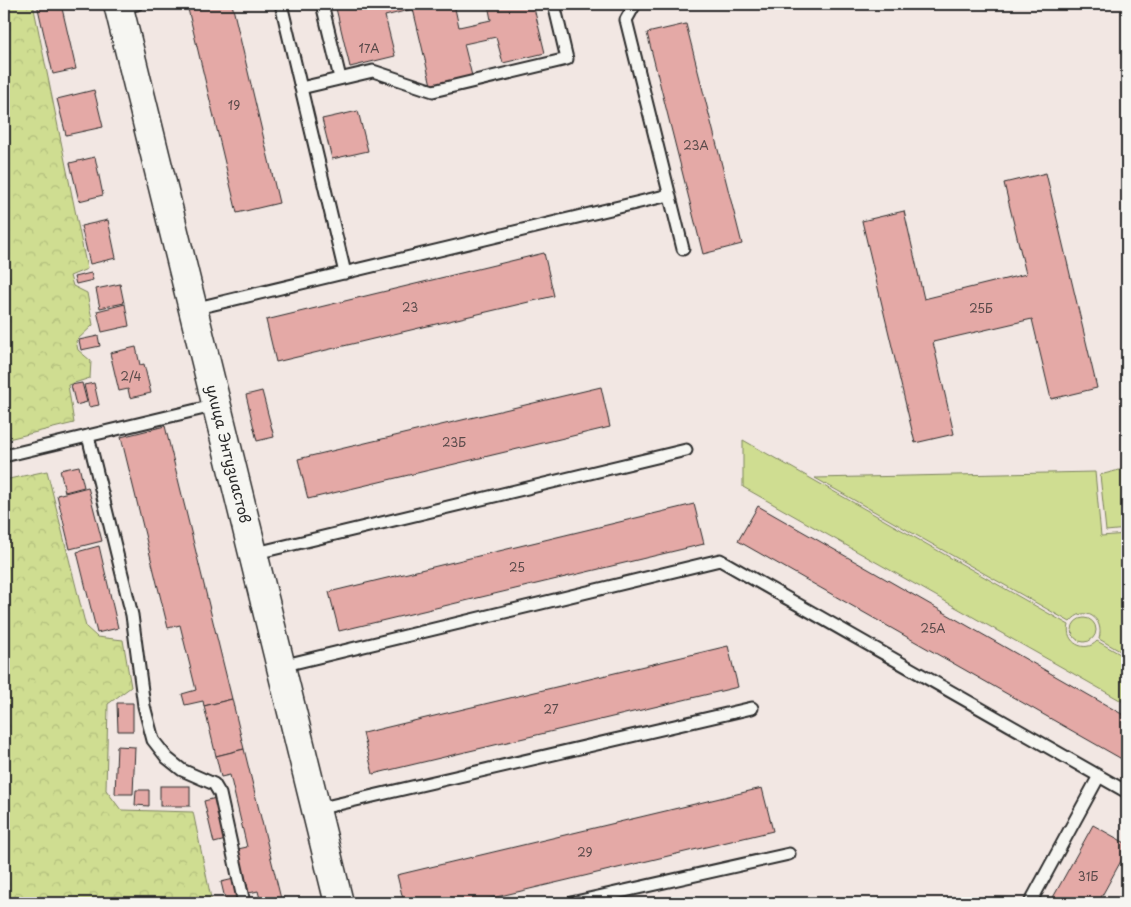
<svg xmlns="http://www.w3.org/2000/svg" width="1131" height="907" viewBox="0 0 1131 907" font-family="'Playpen Sans',sans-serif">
<defs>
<pattern id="forest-crowns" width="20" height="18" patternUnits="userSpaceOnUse" patternTransform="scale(1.25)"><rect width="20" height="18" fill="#cfdd91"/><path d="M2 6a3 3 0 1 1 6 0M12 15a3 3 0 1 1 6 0" fill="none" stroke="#b2be7d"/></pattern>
</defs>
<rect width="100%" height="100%" fill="#f2e7e3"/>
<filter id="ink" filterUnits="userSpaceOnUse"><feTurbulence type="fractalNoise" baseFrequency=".02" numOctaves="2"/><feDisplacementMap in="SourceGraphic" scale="10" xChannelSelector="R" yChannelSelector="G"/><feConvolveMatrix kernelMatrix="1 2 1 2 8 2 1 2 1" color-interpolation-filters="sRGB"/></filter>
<g filter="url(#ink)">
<g fill="#cfdd91" stroke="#7d845e">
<path d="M743,440l326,185c-5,17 16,29 28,16l30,17v46l-384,-217z"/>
<path d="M1127,468v61l-21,2 -6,-56z"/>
<path d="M1095,472l6,64 26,-2v121l-28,-16c6,-21 -15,-35 -29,-17l-255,-144z"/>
<circle cx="1084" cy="630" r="12"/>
</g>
<g fill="url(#forest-crowns)" stroke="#7d845e">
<path d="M4,4h29l54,265 -17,7 3,10 14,7 6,32 -17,16 2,9 13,11 -1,17 -22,7 6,38 -70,17z"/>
<path d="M47,471l39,156 11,10 26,3 8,47 -23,17 -2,86 15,20 72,2 19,91h-208v-423z"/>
</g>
<g fill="#e4a9a6" stroke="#2b2b2b">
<path d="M37,4h24l15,65 -23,5z"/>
<path d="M208,4h24l47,199 -42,10 -49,-204z"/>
<path d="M335,4h119l5,23 32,-7 -3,-16h45l12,49 -42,10 -7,-26 -32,7 8,32 -41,9 -18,-76 -28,7 10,40 -45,11z"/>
<path d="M686,24l56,220 -39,10 -56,-221z"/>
<path d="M94,90l9,37 -37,8 -9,-36z"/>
<path d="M358,111l10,40 -36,8 -10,-40z"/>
<path d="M95,157l8,38 -24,6 -9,-38z"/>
<path d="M1046,173l51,215 -46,11 -19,-80 -99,23 21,92 -39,9 -53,-222 42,-10 20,88 102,-25 -22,-91z"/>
<path d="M108,220l8,38 -26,6 -9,-38z"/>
<path d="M544,253l10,43 -278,66 -10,-42z"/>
<path d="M91,273l2,7 -17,4 -2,-7z"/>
<path d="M120,284l4,19 -24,5 -4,-19z"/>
<path d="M125,304l4,22 -27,6 -5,-21z"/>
<path d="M98,336l2,10 -19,4 -2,-10z"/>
<path d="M136,347l4,18 4,-1 7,29 -21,5 -2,-9 -9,2 -9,-38z"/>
<path d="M82,383l5,19 -11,3 -5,-20z"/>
<path d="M94,383l5,22 -10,2 -5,-22z"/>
<path d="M601,387l9,40 -302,72 -10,-40z"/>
<path d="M262,391l12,46 -17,4 -11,-46z"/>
<path d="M165,426l67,273 -28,7 -1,-5 -18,4 -3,-11 14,-4 -16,-65 -12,3 -47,-191z"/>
<path d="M79,466l5,21 -19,5 -5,-22z"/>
<path d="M88,487l14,54 -32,8 -13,-54z"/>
<path d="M694,504l10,40 -365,87 -10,-39z"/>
<path d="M758,506l369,211v45l-389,-221z"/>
<path d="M99,546l19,82 -21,5 -20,-81z"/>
<path d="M728,646l10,41 -365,87 -10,-41z"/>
<path d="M232,699l12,50 -28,7 -12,-50z"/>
<path d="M117,703h16v28h-15z"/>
<path d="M117,746l18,1 -2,47h-18z"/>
<path d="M244,749l38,154h-21l-3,-12 -9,2 -11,-44 9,-2 -17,-72 -9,2 -5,-21z"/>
<rect x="160" y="786" width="30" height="20"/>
<path d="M762,788l11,43 -302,72h-67l-7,-28z"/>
<path d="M136,790h13v16l-14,-1z"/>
<path d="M216,798l10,42 -12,3 -10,-42z"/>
<path d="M1093,825l34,19v6l-29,53h-48z"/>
<path d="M234,879l6,24h-14l-5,-21z"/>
</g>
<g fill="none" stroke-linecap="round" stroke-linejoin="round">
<g stroke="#2b2b2b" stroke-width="15">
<g id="lane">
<path d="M281,4l64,269"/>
<path d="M322,4l18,74"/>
<path d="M635,4l-9,16 57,229"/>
<path d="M119,8l18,-4"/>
<path d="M301,88l72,-17 60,20 134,-32 -13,-55"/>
<path d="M193,309l476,-114"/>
<path d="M88,436l44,179 12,91 9,34 14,18 15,12 32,14 6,10 24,109"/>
<path d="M4,456l213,-51"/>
<path d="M252,554l434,-104"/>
<path d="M281,666l439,-106 407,232"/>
<path d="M317,809l435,-101"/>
<path d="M571,903l218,-49"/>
<path d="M1030,903l69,-127"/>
</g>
</g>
<g stroke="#2b2b2b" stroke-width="31">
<path id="secondary" d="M118,4l221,899"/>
</g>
<use href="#lane" stroke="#f6f6f2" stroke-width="11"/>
<use href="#secondary" stroke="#f6f6f2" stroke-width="28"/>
</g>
</g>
<g text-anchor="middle" stroke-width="4" stroke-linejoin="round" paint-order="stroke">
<g font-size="12" fill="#594a4a">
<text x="369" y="53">17А</text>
<text x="234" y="110">19</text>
<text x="696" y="150">23А</text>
<text x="410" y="312">23</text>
<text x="981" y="313">25Б</text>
<text x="131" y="381">2/4</text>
<text x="454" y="447">23Б</text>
<text x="517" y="572">25</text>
<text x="933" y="633">25А</text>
<text x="551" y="714">27</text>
<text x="585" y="857">29</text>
<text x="1088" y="881">31Б</text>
</g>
<g font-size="15" fill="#2b2b2b" stroke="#f6f6f2">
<text transform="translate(228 454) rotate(76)" y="5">улица Энтузиастов</text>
</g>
</g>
<rect width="1131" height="907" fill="none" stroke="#f6f6f2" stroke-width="20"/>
<rect x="10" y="10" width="1111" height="887" fill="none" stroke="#2b2b2b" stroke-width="2" filter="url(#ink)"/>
</svg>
